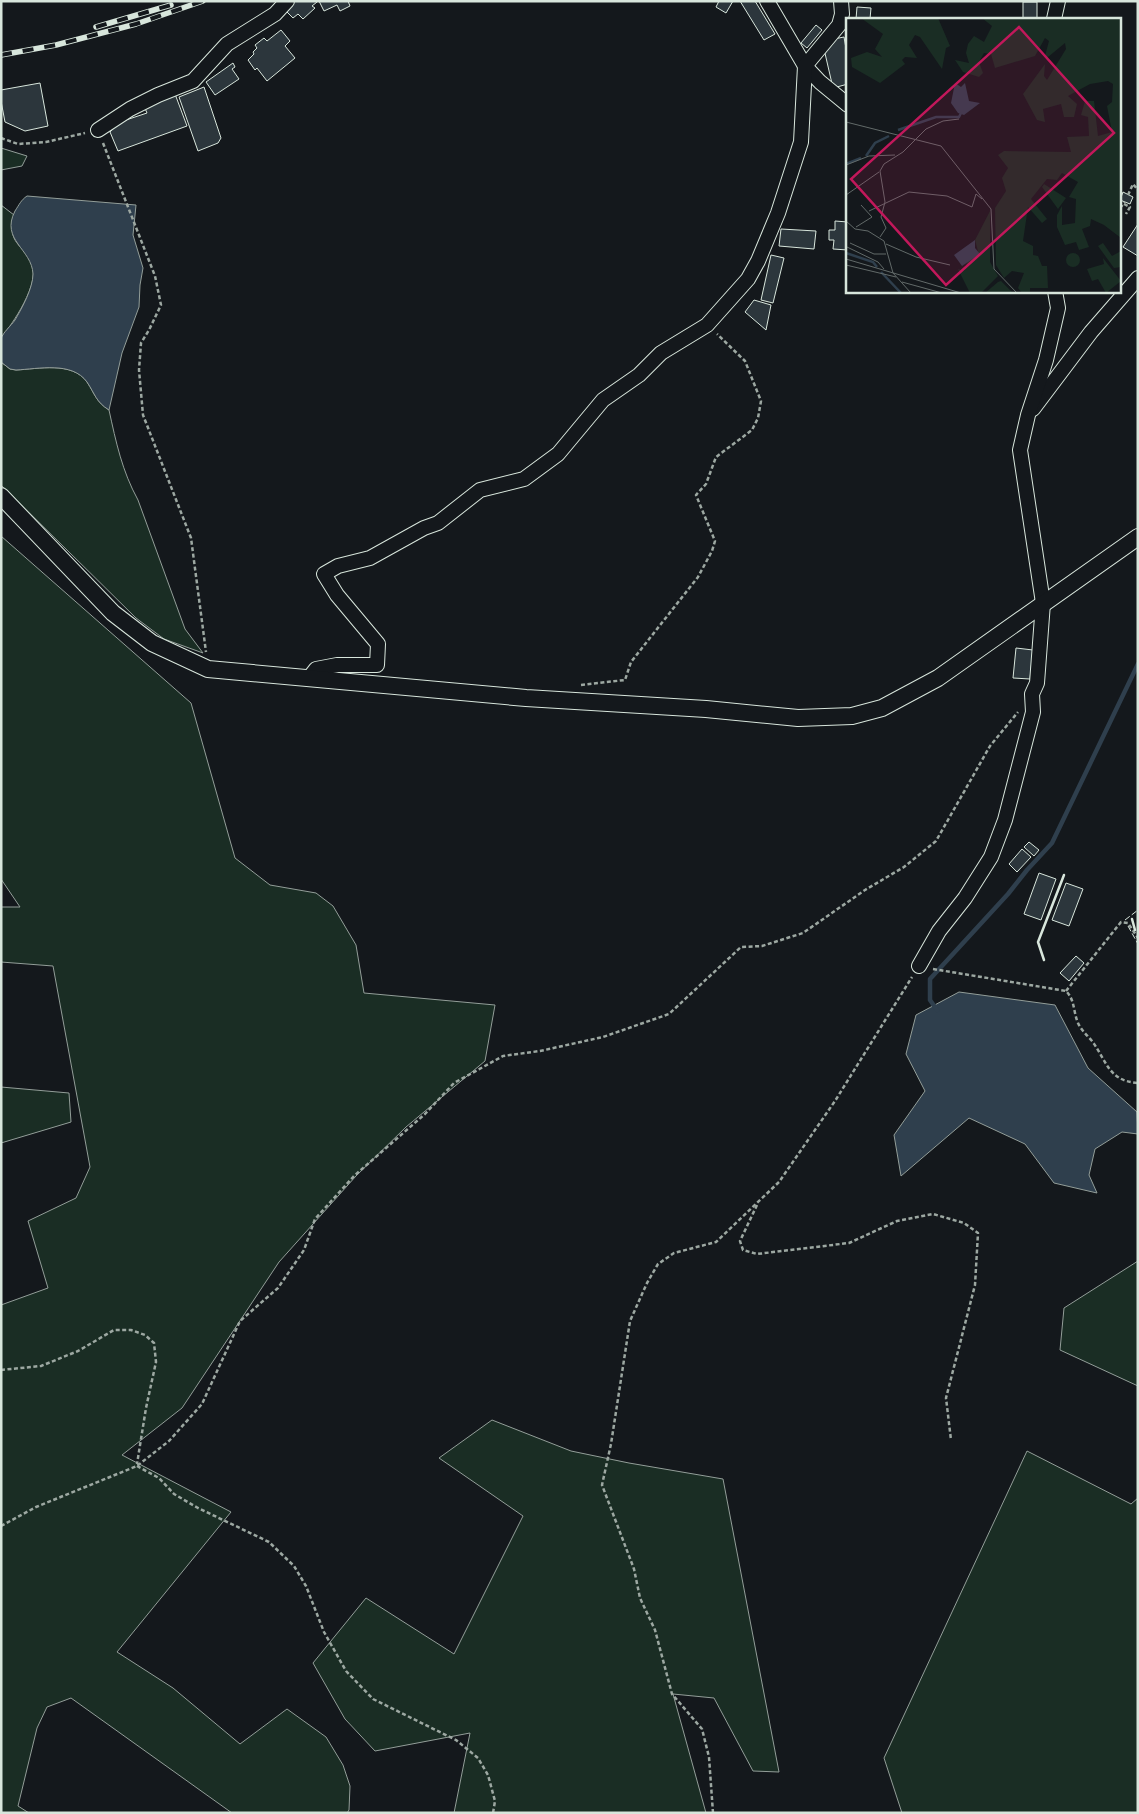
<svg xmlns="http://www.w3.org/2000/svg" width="1139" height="1814" viewBox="0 0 1139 1814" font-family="'Titillium Web',sans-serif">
<rect width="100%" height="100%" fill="#14181c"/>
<g fill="#1a2d24" stroke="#939e99">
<path d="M1,148l26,8 -5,10 -21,4z"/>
<path d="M1,205l13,10c-7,30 8,27 18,49 8,20 -19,59 -31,74z"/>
<path d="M1,362l9,7 6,1c22,-1 56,-9 71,12 8,12 9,20 22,28 7,32 13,61 29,90l47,129 18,24 -39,-14 -28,-21 -135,-133z"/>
<path d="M1,536l190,167 44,155 35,27 46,8 17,13 23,39 8,48 131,12 -10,56 -79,66 -50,49 -77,86 -97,146 -60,47 109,57 -114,140 56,36 67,56 47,-35 39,28 17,28 7,21 -1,24 -2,3h-115l-161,-115 -24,9 -10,21 -19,78 11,7h-28v-508l47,-17 -20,-67 48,-23 14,-31 -37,-201 -52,-4v-55h19l-19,-28z"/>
<path d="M1,1087l68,6 2,29 -70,21z"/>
<path d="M1138,1261v125l-78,-36 4,-42z"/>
<path d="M492,1420l79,31 58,12 94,16 56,293 -26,-1 -39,-73 -41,-4 33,119h-252l16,-80 -95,18 -30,-32 -32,-56 53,-65 88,56 69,-138 -84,-58z"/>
<path d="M1027,1451l104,53 7,-6v315h-236l-18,-55z"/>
</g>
<g fill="#2f3f4d" stroke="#939e99">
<path d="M27,196l109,9 -3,30 10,33 -3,17 -1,22 -17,46 -13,57c-13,-8 -14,-16 -22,-28 -15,-21 -49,-13 -71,-12l-6,-1 -9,-7c0,-7 -1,-17 0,-23 2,-7 10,-13 14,-19 7,-12 18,-32 18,-46 -1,-25 -33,-34 -18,-63 4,-6 6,-11 12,-15z"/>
<path d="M959,992l96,13 33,63 49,44 1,22 -16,-2 -27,17 -6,26 8,18 -43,-10 -29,-39 -56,-26 -68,58 -7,-41 31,-44 -19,-37 10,-39z"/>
</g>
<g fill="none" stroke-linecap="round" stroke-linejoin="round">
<path stroke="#2f3f4d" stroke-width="4.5" d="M937,1010l-7,-10v-21l78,-85 19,-24 25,-27 86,-179"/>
</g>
<g fill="#2c363c" stroke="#d8e6dc">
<path d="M293,1h24v1l-5,4 3,2 -12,11 -5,-5 -5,4 -9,-9z"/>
<path d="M319,1h29l2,5 -10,5 -3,-6 -13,6z"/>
<path d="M719,1h14l-7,12 -10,-6z"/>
<path d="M740,1h15l20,33 -11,6z"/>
<rect x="1023" y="2" width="14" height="17"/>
<path d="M857,7l14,1 -1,11h-14z"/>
<path d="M816,25l6,5 -15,18 -6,-5z"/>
<path d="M281,30l9,11 -5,5 10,12 -28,23 -10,-13 -2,2 -7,-10 6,-6 -1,-2 4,-4 -2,-3 9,-7 3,3z"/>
<path d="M844,37l4,23v24l-15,4 -9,-39 10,-10z"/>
<path d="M233,63l2,4 -3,2 7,10 -24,16 -9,-13z"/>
<path d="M40,83l8,43 -23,5 -20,-9 -4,-21v-11z"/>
<path d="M204,87l17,51 -3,5 -20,8 -19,-54z"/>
<path d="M175,94l12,32 -69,25 -8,-19 10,-10 27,-9 -3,-7z"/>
<path d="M1123,192l10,5 -3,7 -10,-4z"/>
<path d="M835,221l13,1v28l-15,-1 1,-9h-5v-10h6z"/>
<path d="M1138,224v32l-15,-9z"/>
<path d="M781,229l35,2 -2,18 -35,-3z"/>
<path d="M771,255l13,3 -11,45 -12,-3z"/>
<path d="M754,300l17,5 -5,25 -21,-18z"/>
<path d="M1016,648l17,2 -3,29 -17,-1z"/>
<path d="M1029,842l10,8 -5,6 -10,-9z"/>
<path d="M1022,849l9,8 -14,15 -8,-8z"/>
<path d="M1039,873l17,6 -15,41 -17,-6z"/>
<path d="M1066,883l17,6 -14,37 -17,-6z"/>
<path d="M1076,956l8,7 -15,18 -9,-8z"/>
</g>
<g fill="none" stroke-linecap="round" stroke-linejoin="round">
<g stroke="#d8e6dc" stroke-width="16">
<g id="minor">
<path d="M767,1l38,65 15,16 28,23"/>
<path d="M1054,19l4,-18"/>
<path d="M98,130l32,-21 28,-14 35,-14 34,-37 48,-30 12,-13"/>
<path d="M1033,409l58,-77 47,-54"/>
<path d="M309,678l7,-9 21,-4h40l1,-21 -41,-49 -13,-21 14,-8 32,-8 54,-30 14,-5 42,-33 44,-11 34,-25 45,-54 36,-25 22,-22 46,-28 41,-46 10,-18 20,-48 23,-71 4,-76 34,-41 3,-11 -1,-13"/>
<path d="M919,966l20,-35 26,-33 26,-41 14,-37 28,-108 -1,-18 5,-11 6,-80 -23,-153 8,-35 18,-55 12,-52 -3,-17"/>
</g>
</g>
<g stroke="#d8e6dc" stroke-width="18">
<path id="tertiary" d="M1,496l112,117 39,30 56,26 318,29 180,11 92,9 54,-2 30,-8 56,-30 200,-141"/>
</g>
<g stroke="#9da8a2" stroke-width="2.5" stroke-dasharray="4 2.5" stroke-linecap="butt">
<path d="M1,138l17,6 28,-2 39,-9"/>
<path d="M103,143l52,133 6,29 -12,25 -8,13 -2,27 4,45 48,123 15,114"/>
<path d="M1128,195l5,-11 5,6"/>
<path d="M1124,204l6,3 -4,7"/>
<path d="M1120,208l5,-6"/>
<path d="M581,685l44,-5 6,-18 67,-85 14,-26 3,-10 -19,-46 10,-11 10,-27 36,-27 6,-12 3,-17 -16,-40 -28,-27"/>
<path d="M933,969l133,22c9,9 7,20 12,32 3,7 9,12 14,18 15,20 16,40 46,42"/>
<path d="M1066,991l55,-69 7,1 10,15"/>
<path d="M757,1205l-17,36 3,9 14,4 92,-11 48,-22 36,-7 31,9 14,10 -3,52 -29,113 5,42"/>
<path d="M1,1370l40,-4 37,-15 36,-21h17l14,5 9,8 2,19 -10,46 -9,56"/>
<path d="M137,1466l22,12 15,16 24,14 71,34 25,24 12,20 18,46 22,39 27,28 83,41 22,18 10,17 7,26 -2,12"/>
<path d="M1,1526l35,-19 101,-41 32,-25 33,-37 38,-83 38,-33 26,-38 11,-31 39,-43 71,-62 29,-31 49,-27 37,-5 63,-14 66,-23 72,-67 21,-1 41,-13 62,-43 39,-23 32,-26 54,-95 28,-34"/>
<path d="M713,1813l-4,-56 -7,-28 -30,-35 -17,-64 -15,-32 -6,-29 -32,-84 9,-41 19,-123 17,-38 11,-19 16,-11 42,-11 63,-60 56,-81 77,-124"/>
</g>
<use href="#minor" stroke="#14181c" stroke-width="14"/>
<use href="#tertiary" stroke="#14181c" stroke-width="16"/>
<g stroke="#d8e6dc" stroke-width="5.5">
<g id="rail">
<path d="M96,27l75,-22"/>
<path d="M1,55l55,-10 80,-21 67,-23"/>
</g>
</g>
<use href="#rail" stroke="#14181c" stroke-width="4" stroke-dasharray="11" stroke-linecap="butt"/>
<g stroke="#d8e6dc" stroke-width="1" stroke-dasharray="6 2.5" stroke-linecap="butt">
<path d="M1125,920l13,-10"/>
<path d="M1128,926l10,18"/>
</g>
<g stroke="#d8e6dc" stroke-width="2.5">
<path d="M1132,919l3,11"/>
<path d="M1044,960l-6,-18 26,-67"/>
</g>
</g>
<g transform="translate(846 18)">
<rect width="275" height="275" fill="#14181c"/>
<path d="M15,0h77l12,28 -4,2 -4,21 -22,-32 -5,-2 -6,10 8,13 -12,-1 -3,3 3,4 -25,19 -28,-16 -1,-9 16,-6 15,5 -7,-8 8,-15zM136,0h139v220l-17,-13 -13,-6 -1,7 -8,3 7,18 -10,3 -3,-8 -11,3 -8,-18v-12l5,-9v19l13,-2 1,-24 -7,-2 9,-15 -16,-9 -5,7 -10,-1 -16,20 16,20 -5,4 -14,-16 -5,34 10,5v9l5,1 4,10h5l1,22h-18v5h-8l-4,-5 6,-15 -12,-2 -8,7 -8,-13 -1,-57 11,-17 -4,-13 6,-10 -10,-13 6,-4 67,1 -4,-15 22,-1 -1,-19 -7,-2 4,-14h9l4,35 14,-4 -5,-26 5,-4 1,-18 -5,-3 -18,3 -22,12 9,8 -3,13h-10l-3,-13 -18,5 2,13 -8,-2 -14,-26 22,-30 -1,12 3,4 19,-31 -1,-6 -17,14 -3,-1 4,-15 -4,-3 -10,18 -40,12 -4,-14 -7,-1 -5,9 4,11 -4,4 -16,-5 -8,-12 14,3 -3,-10 2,-9 6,-8 10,6 8,-16zM198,166l22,14 -8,11 -16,-22zM144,193v51l8,14 -17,17h-11l-12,-24 6,2 4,-11 11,-5 -4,-15zM257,225l9,13 9,-5v16l-7,1 -16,-22zM220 242a7 7 0 1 1 14 0a7 7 0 1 1-14 0ZM257,240l18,23 -15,12 -8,-14 -6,2 -5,-12 17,-5zM155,263l12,12h-28l13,-11z" fill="#1a2d24"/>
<path d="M109,65l6,4 4,-4 4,18 11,2 -16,12 -6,-2 -7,-10zM129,222v8l5,6 -18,12 -8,-11z" fill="#2f3f4d"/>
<path fill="none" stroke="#2f3f4d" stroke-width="2.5" d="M52,112l38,-13h23l2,-4M20,138l9,-13 14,-7M0,146l15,-6M0,235l27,9 4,5M35,254l20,21"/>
<path fill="none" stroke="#626a69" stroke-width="1" d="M0,104l95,24 50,63 3,60 23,24M0,147l23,-9 26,-1M0,177l33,-23M23,193l40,-19 38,4 25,11 4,-13 6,5M0,203l9,8 13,2 16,10 9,32 18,20M10,209l16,-10 -11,-12M34,219l6,-9 -5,-11 4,-15 -5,-31 4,-7 19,-12 23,-23 17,-8 16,-2M4,225l24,11h12M40,226l30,13 34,8M1,229l31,15 6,7M0,241l115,34M0,247l50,12M56,264l40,11"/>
<path fill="#c2185b" fill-opacity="0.15" stroke="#c2185b" stroke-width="2.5" d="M173,9l95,106 -168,152 -95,-106z"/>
<rect width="275" height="275" fill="none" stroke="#d8e6dc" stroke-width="2.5"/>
</g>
<rect width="1139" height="1814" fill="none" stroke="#d8e6dc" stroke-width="5"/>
</svg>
